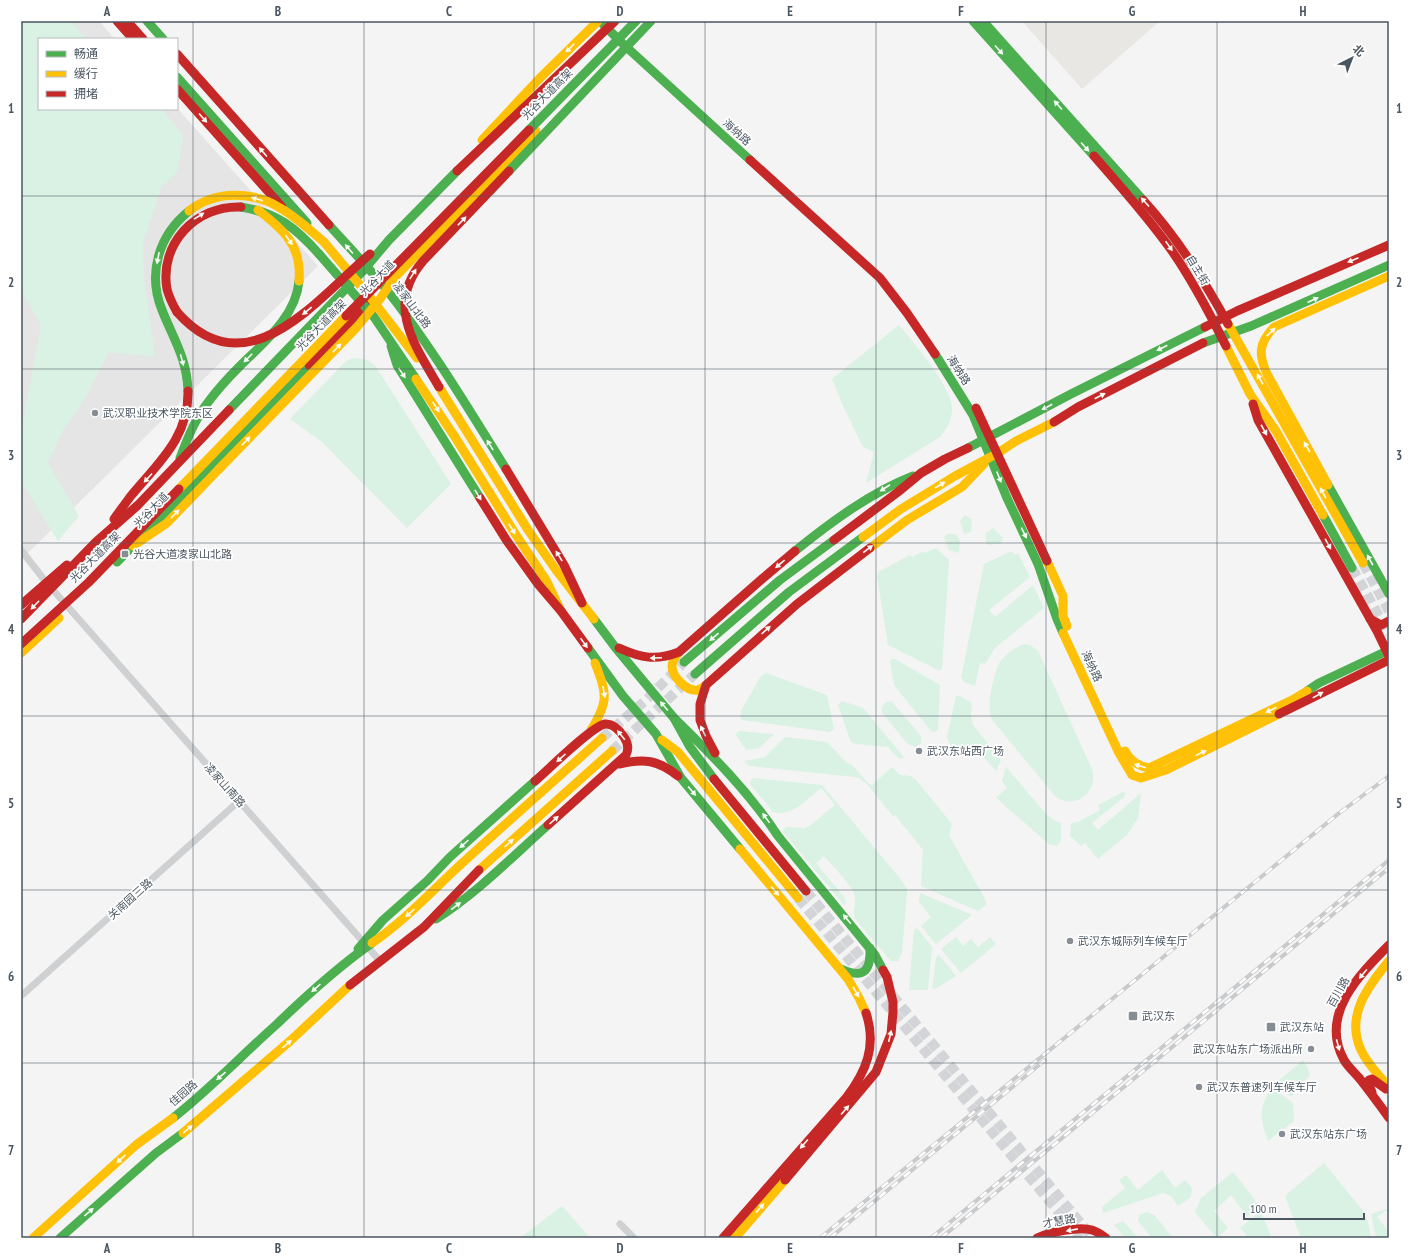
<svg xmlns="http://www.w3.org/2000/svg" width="1410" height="1259" viewBox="0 0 1410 1259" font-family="'PT Sans Narrow','Noto Sans SC',sans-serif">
<rect width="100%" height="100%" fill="#f4f4f4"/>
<path fill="#e8e7e3" d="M1022,21h138l-78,68z"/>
<path fill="#e6e5e6" d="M21,21h78l16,18h-76v70l138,-1 141,158 -297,294z"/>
<g fill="#d9f2e3">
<path d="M21,21h49l17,18h-48v70h123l21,27 -6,36 -16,16 -18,55 1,37 11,77 -46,-5 -28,53 -18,25 -15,33 31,53 -21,25 -37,-60v-53l2,-5 18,-98 -20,-35z"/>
<path d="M899,325c15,18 53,62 53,84 0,11 -5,20 -12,28l-74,46 8,-31 -11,-5 -20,-41 -11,-27z"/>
<path d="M352,358c10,0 17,1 24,9l75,117 -44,44 -85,-86 -32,-23 56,-58z"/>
<path d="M965,515l7,5 -1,12 -6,2 -1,-1 -4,-12z"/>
<path d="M993,528l10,10 -1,5 -14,2 -2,-2v-10z"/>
<path d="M947,534h9l4,7 -1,12 -10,-3 -5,-12z"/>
<path d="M936,548l13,12 -7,108 -1,2h-3l-50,-25 -11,-69 3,-5 30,-16 2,2 12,-6 1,2z"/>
<path d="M1012,551l2,4 4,-2 12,24 -41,33 6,7 38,-32 11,23 -49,40 -10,16 -5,-1 -5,23 -11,-4 -3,-4 23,-114z"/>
<path d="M1025,644l5,1 8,6 54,118c7,24 -19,42 -37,27l-62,-75c-8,-11 0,-43 5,-56 5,-9 17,-19 27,-21z"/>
<path d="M892,659h3l45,26 -2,45 -4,2 -3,-1 -37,-46 -4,-24z"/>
<path d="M766,673l61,22 7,34 -4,3 -88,-12 -2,-2 1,-7 20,-35z"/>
<path d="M956,696h4l12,7 -1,11 2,11 28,35 -5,11 -17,-19 -3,-1 -6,5c-8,-3 -21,-9 -23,-19z"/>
<path d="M842,701l21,7 41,49 -3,2 -5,-3 -8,-9 -33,-3 -4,-2 -13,-37z"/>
<path d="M891,701l30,35v7l-5,4 -8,-3 -25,-30c-4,-6 1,-12 8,-13z"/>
<path d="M740,731l33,3v2l-3,1 -10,11 -14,2 -10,-15 2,-3z"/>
<path d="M785,737l42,5 21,22 2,-1 19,21 3,1 20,-18 8,8 11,1 5,4 36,44 -3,11 37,66v4l-8,6 -57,-25 2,-36 -28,-35 -2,1 -27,-33 -7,-5 -4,-1 -106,-11 -5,-5 21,-4z"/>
<path d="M1006,767l41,48 9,6 5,2v18l-4,5 -8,-2 -44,-38 -9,-9 11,-9 -5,-7z"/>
<path d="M753,778l69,7 81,97 4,7v4l-5,60 -4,8h-7l-2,-2 -34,-40c-3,-8 1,-14 0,-22 -1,-10 -24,-33 -31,-41l-8,7 28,34 2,6 -2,2 -61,-73 1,-3 2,-2 19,1 6,-3 24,-20 -14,-17c-14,11 -28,29 -48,24l-23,-28v-2z"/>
<path d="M1123,792l3,1 -2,4 -32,26 6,7 43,-37 -3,25 -11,17 -29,24 -13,-16 -4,3 -11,-10 1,-13 7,-1 22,-12 -2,-5z"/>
<path d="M920,893l52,22 -36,29 -15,-18 10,-9 -12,-15z"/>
<path d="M917,928l15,19 -4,43h-19l5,-60z"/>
<path d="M956,937l7,9 8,-7 7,8 12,-10 6,7 -35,29 -20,-24z"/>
<path d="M939,955l17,21 -19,12 -5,1 4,-31z"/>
<path d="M1303,1060l5,9 2,7 -12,10 -6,11 -13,-9 -3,-5z"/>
<path d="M1272,1088l21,15 1,18 -26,20c-8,-21 -10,-35 4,-53z"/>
<path d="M1324,1163l39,48 5,11 3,16h-70l-16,-42z"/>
<path d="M1162,1170l13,18 10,-8 7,8 -1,9 -13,9 -7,-10 -8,-3 -60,20 -1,-6 23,-19 -6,-8 7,-5 12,15z"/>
<path d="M1233,1172l20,25 5,9 -2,4 -8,7 -17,-22 -17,16 14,17 -11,10 -22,-26 6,-14z"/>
<path d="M562,1206l28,32h-70z"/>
<path d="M1389,1208v6l-3,-4 -9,7 12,15v6h-13l-5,-24z"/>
<path d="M1147,1212l8,4 18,22h-21l-14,-17 1,-6z"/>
<path d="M1258,1213l4,2 10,23h-27l2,-2 -7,-8z"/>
<path d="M1123,1221l15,17h-13l-11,-13z"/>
</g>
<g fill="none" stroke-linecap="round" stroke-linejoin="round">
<g stroke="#d2d4d7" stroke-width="10" stroke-dasharray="10 5" stroke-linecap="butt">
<path d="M1363,563l26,48"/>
<path d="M1352,568l37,66"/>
<path d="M602,738l44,-38 38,-38"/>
<path d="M612,751l83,-77"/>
<path d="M806,891l287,347"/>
<path d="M798,898l282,340"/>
</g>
<g stroke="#ced0d2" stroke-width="7">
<path d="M21,550l25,32 334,379"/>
<path d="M21,996l218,-195"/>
<path d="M620,1224l14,14"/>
</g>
<g stroke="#4caf50" stroke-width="9">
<path d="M147,21l16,18"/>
<path d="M973,21l121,135"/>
<path d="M983,21l160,179"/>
<path d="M603,24l19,19 128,117"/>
<path d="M177,77l130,146"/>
<path d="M241,207c36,6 54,20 78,47"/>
<path d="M329,225c19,21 39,42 57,64 45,57 82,119 120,180"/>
<path d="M1203,343l48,-17 138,-61"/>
<path d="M391,346l6,19 83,133"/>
<path d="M935,354l38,61 34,83 31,66 19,55 6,14"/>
<path d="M968,448l103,-54 134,-67"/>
<path d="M180,458c8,-21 15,-39 29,-57 9,-12 19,-23 30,-34 24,-24 57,-50 60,-86"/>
<path d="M1328,485l61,109"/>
<path d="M1323,515l29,53"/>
<path d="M795,551c36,-29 75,-58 118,-75"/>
<path d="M117,562l192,-197"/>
<path d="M594,619l21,28 59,71 16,29 24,32"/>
<path d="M588,648l35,48 33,38 25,44 59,71"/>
<path d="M684,662l96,-82 54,-40"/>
<path d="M695,674l94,-82 74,-55"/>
<path d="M1307,691l12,-8 70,-33"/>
<path d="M674,718c38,37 75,74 104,118l97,119 8,15"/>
<path d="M436,919c41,-26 76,-62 112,-94"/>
<path d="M358,949l25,-29 44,-39 23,-24 85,-76"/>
<path d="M841,969c22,10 30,3 29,-21"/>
<path d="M173,1118c37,-29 69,-63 104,-94 30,-29 61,-57 95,-81"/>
<path d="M60,1238l96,-85 27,-20"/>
</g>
<g stroke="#ffc107" stroke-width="9">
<path d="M482,140l57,-61 59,-58"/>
<path d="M258,210c26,20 44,36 41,71"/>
<path d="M395,277l141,-146"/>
<path d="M1228,324l135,239"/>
<path d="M1226,346l24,48 26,37 47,84"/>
<path d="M439,387l89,143 28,40 38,49"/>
<path d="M455,437l61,98 30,45 15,31"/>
<path d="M1328,485l-61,-111c-9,-20 -8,-31 7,-47l115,-51"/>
<path d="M863,537l38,-28 54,-33 43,-23 18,-12 38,-19"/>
<path d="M133,546l34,-23 52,-54"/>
<path d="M870,548l37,-28 55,-33 22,-23"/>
<path d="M1047,561l16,35v20l4,10"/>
<path d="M1063,633l56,120 13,22 9,3 25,-8 113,-56"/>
<path d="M679,652c-3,4 -7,9 -7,14 0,11 15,26 26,24 3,-1 6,-3 8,-5"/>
<path d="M21,653l38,-35"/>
<path d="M591,730c18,-29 16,-36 4,-67"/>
<path d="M662,740l16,12 120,146"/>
<path d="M1125,751c5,10 13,15 24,17l143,-68 15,-9"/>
<path d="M740,849l108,130 11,19 7,15"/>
<path d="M479,870l133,-119"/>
<path d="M372,943c32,-22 58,-50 87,-77 47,-43 95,-85 143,-128"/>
<path d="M1389,961c-21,25 -44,55 -28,89 6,14 18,25 28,37"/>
<path d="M183,1133l107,-92 60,-56"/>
<path d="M33,1238l103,-93 37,-27"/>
<path d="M735,1238l50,-58"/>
</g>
<g stroke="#c62828" stroke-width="9">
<path d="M117,21l16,18"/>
<path d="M127,21l16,18"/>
<path d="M177,54l152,171"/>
<path d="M177,89l105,118"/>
<path d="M1094,156c27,31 54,61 78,95 21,30 38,63 54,95"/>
<path d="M750,160l130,118 27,35 28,41"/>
<path d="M1143,200c34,37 61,80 85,124"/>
<path d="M177,312c-4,-7 -8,-15 -10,-23 -8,-45 29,-84 74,-82"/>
<path d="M1205,327l32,-16 152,-66"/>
<path d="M309,365l61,-63"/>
<path d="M1253,404l5,16 119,211 12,25"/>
<path d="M976,408l71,153"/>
<path d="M1054,422l24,-15 125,-64"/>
<path d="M506,469l58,96 18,38"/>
<path d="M480,498l27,43 31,43 23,27 27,37"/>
<path d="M834,540l64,-48 23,-19 24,-14 23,-11"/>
<path d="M21,605l46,-40"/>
<path d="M1370,619l11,6 8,-4"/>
<path d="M619,648c22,10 37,13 60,4l83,-73 33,-28"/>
<path d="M1279,714l110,-54"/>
<path d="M715,753l-9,-17 -6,-16v-16l6,-19 91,-81 73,-56"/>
<path d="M619,764c25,-6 39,-4 59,12"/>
<path d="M714,779l92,112"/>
<path d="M535,781c12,-10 57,-55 70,-57 8,-1 15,7 19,13 4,6 5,12 2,18l-78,70"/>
<path d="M1389,945c-30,30 -70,70 -45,115 4,7 11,13 16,19 10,13 20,26 29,39"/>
<path d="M350,985l74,-58 55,-57"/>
<path d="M1372,1092l-4,-9 1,-3 3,-1 14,10"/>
<path d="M785,1180l91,-108 15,-38 2,-22v-10l-6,-25 -4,-7"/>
<path d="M723,1238l123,-140c20,-26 31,-52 20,-85"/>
<path d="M1037,1238c13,-6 42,-12 55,-8 6,2 10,5 14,8"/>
</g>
<g stroke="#c9cacc" stroke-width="4">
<g id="rail">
<path d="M820,1238l518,-424 51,-38"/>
<path d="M830,1238l215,-178"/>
<path d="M931,1238l458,-378"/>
<path d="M941,1238l448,-370"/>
</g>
</g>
<use href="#rail" stroke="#fff" stroke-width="2.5" stroke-dasharray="8" stroke-linecap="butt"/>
<g stroke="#4caf50" stroke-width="9">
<path d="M529,130l107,-109"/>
<path d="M509,171l142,-150"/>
<path d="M319,254l55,63 42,62"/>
<path d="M188,391c-1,-33 -15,-53 -26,-81 -15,-37 -3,-75 27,-99"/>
<path d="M229,410l133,-138 27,-32 68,-69"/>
</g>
<g stroke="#ffc107" stroke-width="9">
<path d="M189,211c26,-21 64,-20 91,-3 16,9 30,22 44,34"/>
<path d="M324,242l46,55 47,61"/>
<path d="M416,379l39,58"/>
<path d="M219,469l138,-142 23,-28 20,-29"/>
<path d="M179,489l167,-173"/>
</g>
<g stroke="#c62828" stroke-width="9">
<path d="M457,171l158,-150"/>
<path d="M177,312c70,79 139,-12 193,-58"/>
<path d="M346,316l183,-186"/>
<path d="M439,387c-24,-41 -54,-82 -16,-126l86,-90"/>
<path d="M114,519c5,-7 11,-15 16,-22 28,-34 59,-59 58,-106"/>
<path d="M21,619l75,-77 42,-37 91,-95"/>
<path d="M21,644l68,-62 90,-93"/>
</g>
</g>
<defs><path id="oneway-solid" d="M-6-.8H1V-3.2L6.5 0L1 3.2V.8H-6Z"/></defs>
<g fill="#f6fbf6">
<use href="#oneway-solid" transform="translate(570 48) rotate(135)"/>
<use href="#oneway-solid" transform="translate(999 50) rotate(48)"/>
<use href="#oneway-solid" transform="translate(1058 105) rotate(-132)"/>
<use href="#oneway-solid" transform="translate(203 118) rotate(48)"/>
<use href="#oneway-solid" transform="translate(1085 147) rotate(48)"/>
<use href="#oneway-solid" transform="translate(263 152) rotate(-131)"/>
<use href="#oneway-solid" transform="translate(257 199) rotate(-164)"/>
<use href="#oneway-solid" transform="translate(1145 202) rotate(-132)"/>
<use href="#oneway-solid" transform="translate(199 216) rotate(-32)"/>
<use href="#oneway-solid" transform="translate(462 221) rotate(-46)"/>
<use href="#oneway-solid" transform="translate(289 240) rotate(54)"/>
<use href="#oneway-solid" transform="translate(1169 246) rotate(55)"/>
<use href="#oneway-solid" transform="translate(349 249) rotate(-131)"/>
<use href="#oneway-solid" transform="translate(158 258) rotate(101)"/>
<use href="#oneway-solid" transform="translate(1353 260) rotate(157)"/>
<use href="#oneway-solid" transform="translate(413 274) rotate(-58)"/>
<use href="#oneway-solid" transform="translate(1313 300) rotate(-24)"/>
<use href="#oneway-solid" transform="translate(307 311) rotate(141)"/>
<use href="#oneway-solid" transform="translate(1271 332) rotate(-44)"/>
<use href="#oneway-solid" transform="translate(337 348) rotate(-46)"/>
<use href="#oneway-solid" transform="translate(1162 348) rotate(153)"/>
<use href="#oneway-solid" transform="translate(248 358) rotate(135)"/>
<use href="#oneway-solid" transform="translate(182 360) rotate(75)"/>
<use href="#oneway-solid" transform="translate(402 373) rotate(56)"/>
<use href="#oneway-solid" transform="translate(1260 379) rotate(-119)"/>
<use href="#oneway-solid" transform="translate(1100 396) rotate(-27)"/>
<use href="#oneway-solid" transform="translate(436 407) rotate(57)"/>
<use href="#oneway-solid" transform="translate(1047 407) rotate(152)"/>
<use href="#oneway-solid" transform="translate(1264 430) rotate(61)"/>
<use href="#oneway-solid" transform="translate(246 441) rotate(-46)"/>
<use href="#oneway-solid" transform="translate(490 445) rotate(-122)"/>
<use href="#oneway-solid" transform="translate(1307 447) rotate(-119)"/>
<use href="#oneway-solid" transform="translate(999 477) rotate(68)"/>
<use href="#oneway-solid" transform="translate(148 478) rotate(132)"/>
<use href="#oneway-solid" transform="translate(940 485) rotate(-31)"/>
<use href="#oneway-solid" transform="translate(885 488) rotate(147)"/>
<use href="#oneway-solid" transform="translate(1323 493) rotate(-119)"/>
<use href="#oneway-solid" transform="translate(478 495) rotate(58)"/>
<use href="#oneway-solid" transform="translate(175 514) rotate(-46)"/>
<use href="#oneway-solid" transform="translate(512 529) rotate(58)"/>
<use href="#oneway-solid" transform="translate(1024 533) rotate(64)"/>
<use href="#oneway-solid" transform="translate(1328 544) rotate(61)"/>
<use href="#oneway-solid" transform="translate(868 549) rotate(-37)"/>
<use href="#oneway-solid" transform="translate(559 556) rotate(-122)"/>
<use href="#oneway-solid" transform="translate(1370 560) rotate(-119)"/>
<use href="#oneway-solid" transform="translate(780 564) rotate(140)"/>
<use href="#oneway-solid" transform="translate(35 605) rotate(134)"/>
<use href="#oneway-solid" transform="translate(766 630) rotate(-42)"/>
<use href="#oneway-solid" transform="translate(714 637) rotate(139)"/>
<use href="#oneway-solid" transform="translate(584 643) rotate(55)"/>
<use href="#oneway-solid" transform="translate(656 658) rotate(177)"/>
<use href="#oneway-solid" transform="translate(604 692) rotate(79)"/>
<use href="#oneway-solid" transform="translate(1318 695) rotate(-29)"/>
<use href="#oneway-solid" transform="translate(664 706) rotate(-130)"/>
<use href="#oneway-solid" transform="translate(1271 710) rotate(154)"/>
<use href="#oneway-solid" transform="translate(703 731) rotate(-116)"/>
<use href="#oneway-solid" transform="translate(621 735) rotate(-129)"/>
<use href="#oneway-solid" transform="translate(1201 753) rotate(-26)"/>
<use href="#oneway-solid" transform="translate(561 758) rotate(138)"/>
<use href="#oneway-solid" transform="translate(1140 766) rotate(-163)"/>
<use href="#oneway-solid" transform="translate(692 791) rotate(50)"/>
<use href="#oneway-solid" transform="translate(766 818) rotate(-126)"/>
<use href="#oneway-solid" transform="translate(554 820) rotate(-42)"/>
<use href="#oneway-solid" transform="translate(509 843) rotate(-42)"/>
<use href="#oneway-solid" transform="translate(464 844) rotate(138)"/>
<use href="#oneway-solid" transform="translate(775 891) rotate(50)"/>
<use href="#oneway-solid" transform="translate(456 906) rotate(-37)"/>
<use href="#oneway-solid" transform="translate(410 913) rotate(138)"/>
<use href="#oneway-solid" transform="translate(847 919) rotate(-129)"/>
<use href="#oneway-solid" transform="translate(1363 974) rotate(130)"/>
<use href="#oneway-solid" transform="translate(316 988) rotate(138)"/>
<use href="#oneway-solid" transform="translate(856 992) rotate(60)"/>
<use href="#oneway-solid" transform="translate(890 1036) rotate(-77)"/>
<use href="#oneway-solid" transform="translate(287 1044) rotate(-41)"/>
<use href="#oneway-solid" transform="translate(1338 1045) rotate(75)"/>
<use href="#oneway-solid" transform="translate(221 1076) rotate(139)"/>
<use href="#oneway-solid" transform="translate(845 1110) rotate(-49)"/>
<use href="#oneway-solid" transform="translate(188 1129) rotate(-39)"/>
<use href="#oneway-solid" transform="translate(804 1144) rotate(131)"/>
<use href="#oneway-solid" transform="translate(121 1159) rotate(138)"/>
<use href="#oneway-solid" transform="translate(760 1208) rotate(-49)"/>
<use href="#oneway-solid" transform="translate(89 1212) rotate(-41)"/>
<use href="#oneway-solid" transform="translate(1072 1230) rotate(169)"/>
</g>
<path fill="none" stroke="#4a5661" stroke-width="1" stroke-opacity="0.55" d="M193,21v1217M364,21v1217M534,21v1217M705,21v1217M876,21v1217M1046,21v1217M1217,21v1217M21,196h1368M21,369h1368M21,543h1368M21,716h1368M21,890h1368M21,1063h1368"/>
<g fill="#868d94" stroke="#fff" stroke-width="1.5">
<circle cx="95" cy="413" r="4"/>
<rect x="121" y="550" width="8" height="8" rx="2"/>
<circle cx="919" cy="751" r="4"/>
<circle cx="1070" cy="941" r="4"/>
<rect x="1128" y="1011" width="10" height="10" rx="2"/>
<rect x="1266" y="1022" width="10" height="10" rx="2"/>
<circle cx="1311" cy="1049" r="4"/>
<circle cx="1199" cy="1087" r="4"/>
<circle cx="1282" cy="1134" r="4"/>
</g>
<g text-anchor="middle" stroke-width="3.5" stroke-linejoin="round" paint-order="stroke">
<g font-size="11" fill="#4a5661" stroke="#fff">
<text transform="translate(547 94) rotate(-45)" y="4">光谷大道高架</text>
<text transform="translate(737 132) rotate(42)" y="4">海纳路</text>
<text transform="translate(1198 270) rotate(59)" y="4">自主街</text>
<text transform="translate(377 278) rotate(-46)" y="4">光谷大道</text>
<text transform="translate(412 305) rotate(53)" y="4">凌家山北路</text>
<text transform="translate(321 325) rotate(-46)" y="4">光谷大道高架</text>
<text transform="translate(959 370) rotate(58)" y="4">海纳路</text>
<text transform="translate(151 510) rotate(-46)" y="4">光谷大道</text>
<text transform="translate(95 557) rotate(-45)" y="4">光谷大道高架</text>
<text transform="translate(1092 666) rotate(65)" y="4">海纳路</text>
<text transform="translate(225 785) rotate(48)" y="4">凌家山南路</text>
<text transform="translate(130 899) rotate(-42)" y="4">关南园三路</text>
<text transform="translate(1338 992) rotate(-61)" y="4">百川路</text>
<text transform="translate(183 1093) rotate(-41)" y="4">佳园路</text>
<text transform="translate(1059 1221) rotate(-11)" y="4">才慧路</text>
</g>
<g font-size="11" fill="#4a5661" stroke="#fff" text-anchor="start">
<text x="103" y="417">武汉职业技术学院东区</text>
<text x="133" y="558">光谷大道凌家山北路</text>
<text x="927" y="755">武汉东站西广场</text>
<text x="1078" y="945">武汉东城际列车候车厅</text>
<text x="1142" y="1020">武汉东</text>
<text x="1280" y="1031">武汉东站</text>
<text x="1303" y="1053" text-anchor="end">武汉东站东广场派出所</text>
<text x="1207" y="1091">武汉东普速列车候车厅</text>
<text x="1290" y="1138">武汉东站东广场</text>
</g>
</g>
<rect width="1410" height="1259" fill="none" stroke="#ffffff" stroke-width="44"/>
<rect x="38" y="38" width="140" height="72" fill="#ffffff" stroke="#b7bbc0"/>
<rect x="46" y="51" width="20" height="6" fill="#4caf50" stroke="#b7bbc0"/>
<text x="74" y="58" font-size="12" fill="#4a5661">畅通</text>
<rect x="46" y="71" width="20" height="6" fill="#ffc107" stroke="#b7bbc0"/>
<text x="74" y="78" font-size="12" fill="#4a5661">缓行</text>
<rect x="46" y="91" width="20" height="6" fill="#c62828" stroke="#b7bbc0"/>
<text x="74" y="98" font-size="12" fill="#4a5661">拥堵</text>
<g transform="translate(1352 58) rotate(42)" stroke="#ffffff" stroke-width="3" paint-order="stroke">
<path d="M0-3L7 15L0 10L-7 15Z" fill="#4a5661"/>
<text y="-6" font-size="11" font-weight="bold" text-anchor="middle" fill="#4a5661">北</text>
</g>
<path d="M1244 1213v6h120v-6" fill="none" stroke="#4a5661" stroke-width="2"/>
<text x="1250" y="1213" font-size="12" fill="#4a5661" stroke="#ffffff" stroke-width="3" paint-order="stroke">100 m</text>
<rect x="22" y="22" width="1366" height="1215" fill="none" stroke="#4a5661" stroke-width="1.5"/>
<g font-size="13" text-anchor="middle" font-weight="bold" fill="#4a5661">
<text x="107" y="16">A</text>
<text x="278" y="16">B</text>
<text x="449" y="16">C</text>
<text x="620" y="16">D</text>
<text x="790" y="16">E</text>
<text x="961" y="16">F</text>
<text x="1132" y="16">G</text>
<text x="1303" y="16">H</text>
<text x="11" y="113">1</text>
<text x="1399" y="113">1</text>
<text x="11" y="287">2</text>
<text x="1399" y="287">2</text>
<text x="11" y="460">3</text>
<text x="1399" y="460">3</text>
<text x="11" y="634">4</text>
<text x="1399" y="634">4</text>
<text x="11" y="808">5</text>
<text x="1399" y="808">5</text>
<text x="11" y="981">6</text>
<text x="1399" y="981">6</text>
<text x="11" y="1155">7</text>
<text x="1399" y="1155">7</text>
<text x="107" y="1253">A</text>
<text x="278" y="1253">B</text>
<text x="449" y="1253">C</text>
<text x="620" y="1253">D</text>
<text x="790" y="1253">E</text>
<text x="961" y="1253">F</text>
<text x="1132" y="1253">G</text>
<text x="1303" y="1253">H</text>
</g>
</svg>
